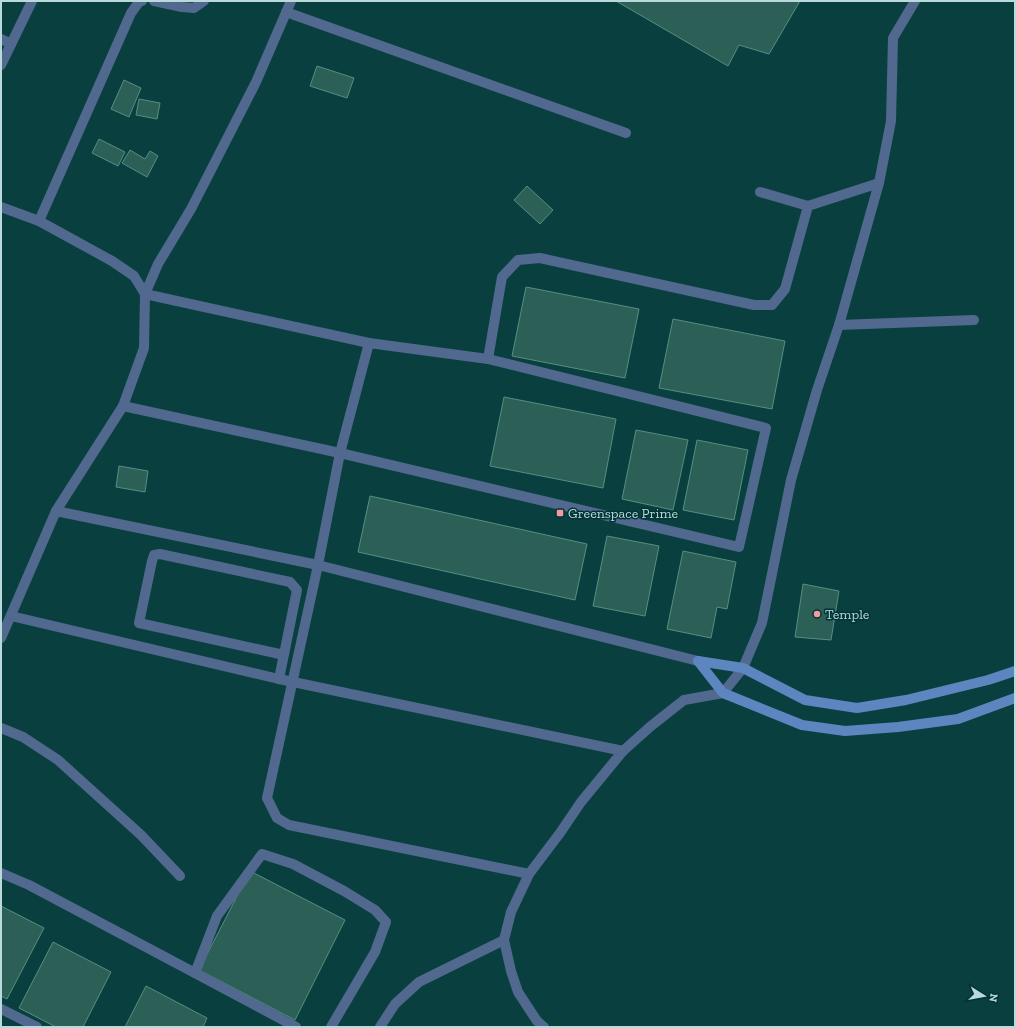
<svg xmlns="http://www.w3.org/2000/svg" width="1016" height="1028" viewBox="0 0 1016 1028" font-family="'Zilla Slab',serif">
<rect width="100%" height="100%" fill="#0a3f40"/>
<g fill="#2c6056" stroke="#548f82">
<path d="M616,1h184l-31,53 -30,-9 -11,21z"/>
<path d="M317,66l37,12 -7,20 -37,-12z"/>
<path d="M124,80l17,8 -12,29 -18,-8z"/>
<path d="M139,99l21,4 -3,16 -21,-4z"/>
<path d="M99,139l26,13 -7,14 -26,-13z"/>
<path d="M130,150l15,9 5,-8 8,5 -11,21 -25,-14z"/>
<path d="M527,186l26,24 -13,14 -26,-24z"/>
<path d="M526,287l113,22 -14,69 -113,-22z"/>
<path d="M673,319l112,22 -13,68 -113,-21z"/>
<path d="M504,397l112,22 -13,69 -113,-22z"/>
<path d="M636,430l52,10 -15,70 -51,-11z"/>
<path d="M697,440l51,10 -14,70 -51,-10z"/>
<path d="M119,466l29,5 -3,21 -29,-5z"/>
<path d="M370,496l217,48 -12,56 -217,-48z"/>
<path d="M607,536l52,10 -14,70 -52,-10z"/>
<path d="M683,551l53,11 -9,47 -10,-2 -6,31 -44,-9z"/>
<path d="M803,584l36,7 -8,49 -36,-3z"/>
<path d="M250,871l95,49 -50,100 -96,-50z"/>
<path d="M1,906l43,22 -37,71 -6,-3z"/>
<path d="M53,942l58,30 -28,55h-27l-37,-19z"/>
<path d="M146,986l61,32 -4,9h-78z"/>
</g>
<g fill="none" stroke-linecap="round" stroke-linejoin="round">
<g stroke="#51698f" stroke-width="10">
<path d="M286,12l340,121"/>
<path d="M1,728l22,9 35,23 83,75 39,41"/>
</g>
<g stroke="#51698f" stroke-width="10">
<path d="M154,1l28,6 12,1 10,-7"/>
<path d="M291,1l-35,81 -65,127 -33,55 -13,30 224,49"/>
<path d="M1,39l10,5"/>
<path d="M1,65l31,-64"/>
<path d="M760,192l48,14 71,-23"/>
<path d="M39,221l92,-208 8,-11 3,-1"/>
<path d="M839,325l40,-142 12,-62 2,-83 22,-37"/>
<path d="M123,406l217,47 399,94 27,-119 -278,-69"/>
<path d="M743,668l19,-45 29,-143 26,-90 22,-65 135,-5"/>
<path d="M279,679l18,-89 -7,-8 -130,-28 -6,1 -2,6 -13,62 145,32"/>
<path d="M1,873l28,12 166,88"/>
<path d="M529,874l-240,-49 -12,-7 -10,-20 51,-233 22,-112 29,-110 119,16 14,-82 16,-17 22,-2 214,47h18l13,-16 23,-83"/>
<path d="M1,1009l36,18"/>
<path d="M296,1027l-101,-54 22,-57 45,-62 31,10 51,27 31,19 11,12 -11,30 -44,75"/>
<path d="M380,1027l15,-23 24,-22 85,-42"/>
<path d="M544,1027l-7,-6 -19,-29 -7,-21 -7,-31 7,-28 18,-38 31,-41 21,-31 42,-51"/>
</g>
<g stroke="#51698f" stroke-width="10">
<path d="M1,207l38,14 73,40 22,15 11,18 -1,54 -21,58 -67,105 -55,127"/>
<path d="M56,511l262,54 380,96"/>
<path d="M11,616l268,63 344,72 28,-25 33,-26 39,-7 20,-25"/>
</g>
<g stroke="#5d85c0" stroke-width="10">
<path d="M698,661l25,32 79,32 43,6 53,-4 60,-8 57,-21"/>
<path d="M698,661l45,7 62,32 52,8 49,-8 82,-20 27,-9"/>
</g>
</g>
<g fill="#f59b9d" stroke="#003436" stroke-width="1.5">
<rect x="556" y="509" width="8" height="8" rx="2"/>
<circle cx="817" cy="614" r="4"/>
</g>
<g text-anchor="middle" stroke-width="3" stroke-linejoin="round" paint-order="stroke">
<g font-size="14" fill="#bad9da" stroke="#003436" text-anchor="start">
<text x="568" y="518">Greenspace Prime</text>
<text x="825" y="619">Temple</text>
</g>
</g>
<rect width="1016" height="1028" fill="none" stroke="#bad9da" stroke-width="4"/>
<g transform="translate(984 996) rotate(101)" stroke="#003436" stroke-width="3" paint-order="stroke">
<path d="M0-3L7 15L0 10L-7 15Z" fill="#bad9da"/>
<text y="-6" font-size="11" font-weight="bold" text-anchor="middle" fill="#bad9da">N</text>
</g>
</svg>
